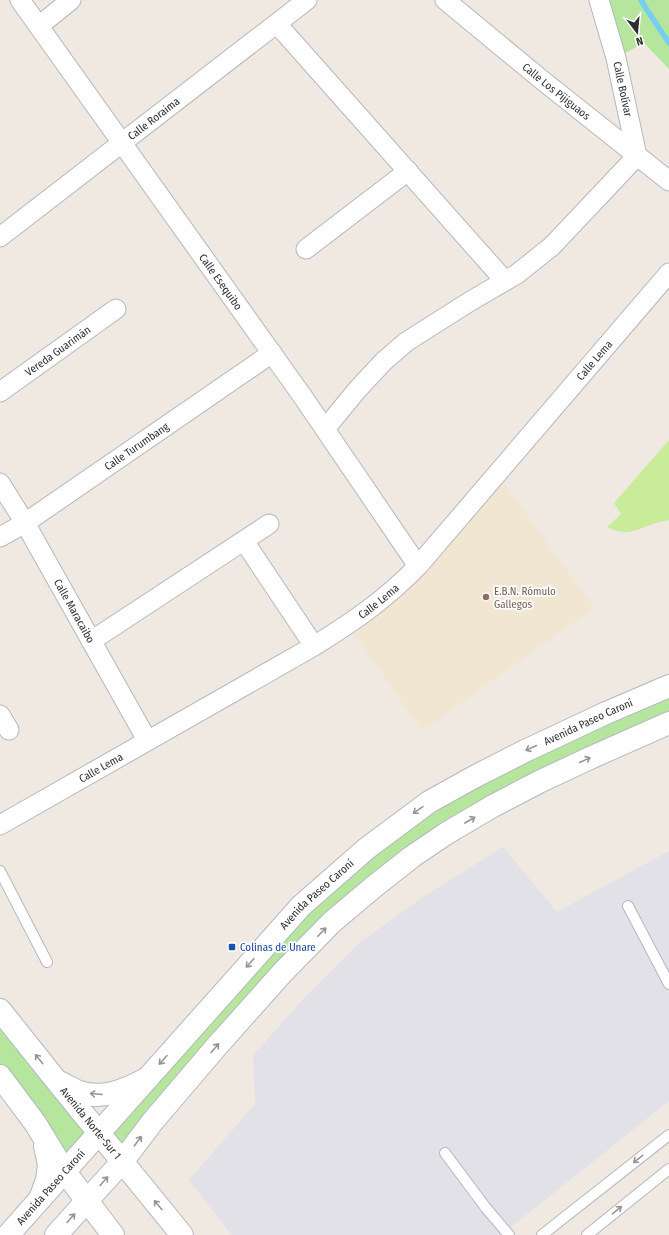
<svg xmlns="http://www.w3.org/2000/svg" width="669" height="1235" viewBox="0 0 669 1235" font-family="'Fira Sans Condensed',sans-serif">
<rect width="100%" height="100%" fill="#efe9e1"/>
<path fill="#e3e1e8" d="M503,847l54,65 112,-61v250l-168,134h-269l-43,-55 66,-76 -2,-49 56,-62 49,-49 68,-49z"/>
<path fill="#f0e6d1" d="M497,473l97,135 -172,123 -74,-106z"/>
<g fill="#b6e59e">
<path d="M599,0h70v69l-25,-26 -28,15z"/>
<path d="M669,686v37l-79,35 -214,127 -254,277 -23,-29 -34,39 -65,-96v-66l99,123 97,-109 203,-201z"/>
</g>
<path fill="#c9ec9a" d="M669,440v80c-5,1 -11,2 -16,4 -19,6 -25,13 -46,3l14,-13 -7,-11z"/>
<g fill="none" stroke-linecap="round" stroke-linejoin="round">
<path stroke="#75cff0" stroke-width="5.5" d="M641,0l6,10 22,33"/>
<g stroke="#b4b7c1" stroke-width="12">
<g id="service">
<path d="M0,871l47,91"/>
<path d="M628,906l41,78"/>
<path d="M445,1153l41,55 23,27"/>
<path d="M542,1235l127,-100"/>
<path d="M587,1235l82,-66"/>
</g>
</g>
<g stroke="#b4b7c1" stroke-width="21">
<g id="minor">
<path id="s1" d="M20,0l283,397 115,169"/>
<path id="s2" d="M445,0l97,80 127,101"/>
<path d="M277,24l228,257"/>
<path d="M39,26l32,-26"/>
<path id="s3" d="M0,237l307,-237"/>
<path d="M306,249l102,-78"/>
<path id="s4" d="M0,392l116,-83"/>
<path d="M325,429l32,-39 27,-29 22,-19 63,-40 48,-28 35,-28 85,-90 -21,-98 -17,-58"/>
<path id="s5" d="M0,483l25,40 122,217"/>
<path id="s6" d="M0,537l25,-14 247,-170"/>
<path d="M244,541l70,105"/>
<path d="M91,641l178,-117"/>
<path d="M0,715l9,15"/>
<path id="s7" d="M0,825l314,-179c40,-25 71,-46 104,-80l251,-293"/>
</g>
</g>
<g stroke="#b4b7c1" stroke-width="24">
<g id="tertiary">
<path id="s8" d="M8,1235l293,-329 65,-57 63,-47 45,-25 51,-26 81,-38 63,-27"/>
<path d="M56,1235l66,-73 31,-41 64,-75 66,-74 49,-50 44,-37 37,-29 34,-23 46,-27 46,-24 51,-24 79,-35"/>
</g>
</g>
<g stroke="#b4b7c1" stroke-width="24">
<g id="secondary">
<path id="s9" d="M0,1010l55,69 127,156"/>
<path d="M0,1076l35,47 30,49 48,63"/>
<path d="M59,1082c7,3 13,7 20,10 24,8 47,-2 67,-13"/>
<path d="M40,1199l7,-19 2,-15 -4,-19"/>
</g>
</g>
<use href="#service" stroke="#fff" stroke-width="10"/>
<use href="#minor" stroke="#fff" stroke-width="19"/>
<use href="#tertiary" stroke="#fff" stroke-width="22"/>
<use href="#secondary" stroke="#fff" stroke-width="22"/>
</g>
<defs><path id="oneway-shaft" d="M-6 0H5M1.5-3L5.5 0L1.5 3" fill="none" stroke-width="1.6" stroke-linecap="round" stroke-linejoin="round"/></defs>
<g stroke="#969696">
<use href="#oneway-shaft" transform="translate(531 748) rotate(155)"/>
<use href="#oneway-shaft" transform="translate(585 760) rotate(-25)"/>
<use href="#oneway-shaft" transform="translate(418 810) rotate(145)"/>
<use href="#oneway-shaft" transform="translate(470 820) rotate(-30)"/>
<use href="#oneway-shaft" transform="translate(322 932) rotate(-46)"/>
<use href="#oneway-shaft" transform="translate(250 963) rotate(132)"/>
<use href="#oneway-shaft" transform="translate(215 1048) rotate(-49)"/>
<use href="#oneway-shaft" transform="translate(39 1059) rotate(-129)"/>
<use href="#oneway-shaft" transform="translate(163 1060) rotate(132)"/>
<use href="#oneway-shaft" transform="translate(96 1094) rotate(-175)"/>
<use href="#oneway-shaft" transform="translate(138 1141) rotate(-53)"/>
<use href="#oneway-shaft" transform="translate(638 1159) rotate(142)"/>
<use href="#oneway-shaft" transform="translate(104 1181) rotate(-48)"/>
<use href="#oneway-shaft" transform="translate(158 1205) rotate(-130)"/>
<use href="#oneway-shaft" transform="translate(617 1210) rotate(-39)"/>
<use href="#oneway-shaft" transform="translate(71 1218) rotate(-48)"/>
</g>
<circle fill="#8d6e63" stroke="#fff" stroke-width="1.5" cx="486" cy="597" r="4"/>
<rect fill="#1a4fb4" stroke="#fff" stroke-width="1.5" x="228" y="943" width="8" height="8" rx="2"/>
<g text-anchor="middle" stroke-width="3.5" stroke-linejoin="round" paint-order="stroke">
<g font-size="11" fill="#2e2e2e" stroke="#fff">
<text transform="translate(623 89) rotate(78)" y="4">Calle Bolívar</text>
<text dy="4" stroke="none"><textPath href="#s2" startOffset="144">Calle Los Pijiguaos</textPath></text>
<text dy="4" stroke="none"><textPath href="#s3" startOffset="194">Calle Roraima</textPath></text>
<text dy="4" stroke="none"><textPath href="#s1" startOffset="346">Calle Esequibo</textPath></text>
<text dy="4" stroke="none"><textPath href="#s4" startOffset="71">Vereda Guarimán</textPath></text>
<text dy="4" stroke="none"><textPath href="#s7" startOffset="764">Calle Lema</textPath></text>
<text dy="4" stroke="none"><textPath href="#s6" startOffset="164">Calle Turumbang</textPath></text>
<text dy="4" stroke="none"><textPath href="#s7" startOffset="440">Calle Lema</textPath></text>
<text dy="4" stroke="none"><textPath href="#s5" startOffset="148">Calle Maracaibo</textPath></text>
<text dy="4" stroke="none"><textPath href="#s8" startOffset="784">Avenida Paseo Caroní</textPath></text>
<text dy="4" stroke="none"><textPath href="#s7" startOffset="116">Calle Lema</textPath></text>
<text dy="4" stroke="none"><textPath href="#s8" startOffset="460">Avenida Paseo Caroní</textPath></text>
<text dy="4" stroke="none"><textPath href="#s9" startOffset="145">Avenida Norte-Sur 1</textPath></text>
<text dy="4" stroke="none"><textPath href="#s8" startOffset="64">Avenida Paseo Caroní</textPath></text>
</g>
<g font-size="11" fill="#785e54" stroke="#fff" text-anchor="start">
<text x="494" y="595">E.B.N. Rómulo<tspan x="494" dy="13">Gallegos</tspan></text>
</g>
<g font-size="11" fill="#164399" stroke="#fff" text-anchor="start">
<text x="240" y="951">Colinas de Unare</text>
</g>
</g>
<g transform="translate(637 32) rotate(164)" stroke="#ffffff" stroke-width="3" paint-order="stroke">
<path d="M0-3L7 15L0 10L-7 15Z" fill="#2e2e2e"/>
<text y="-6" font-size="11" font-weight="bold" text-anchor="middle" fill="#2e2e2e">N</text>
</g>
</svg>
